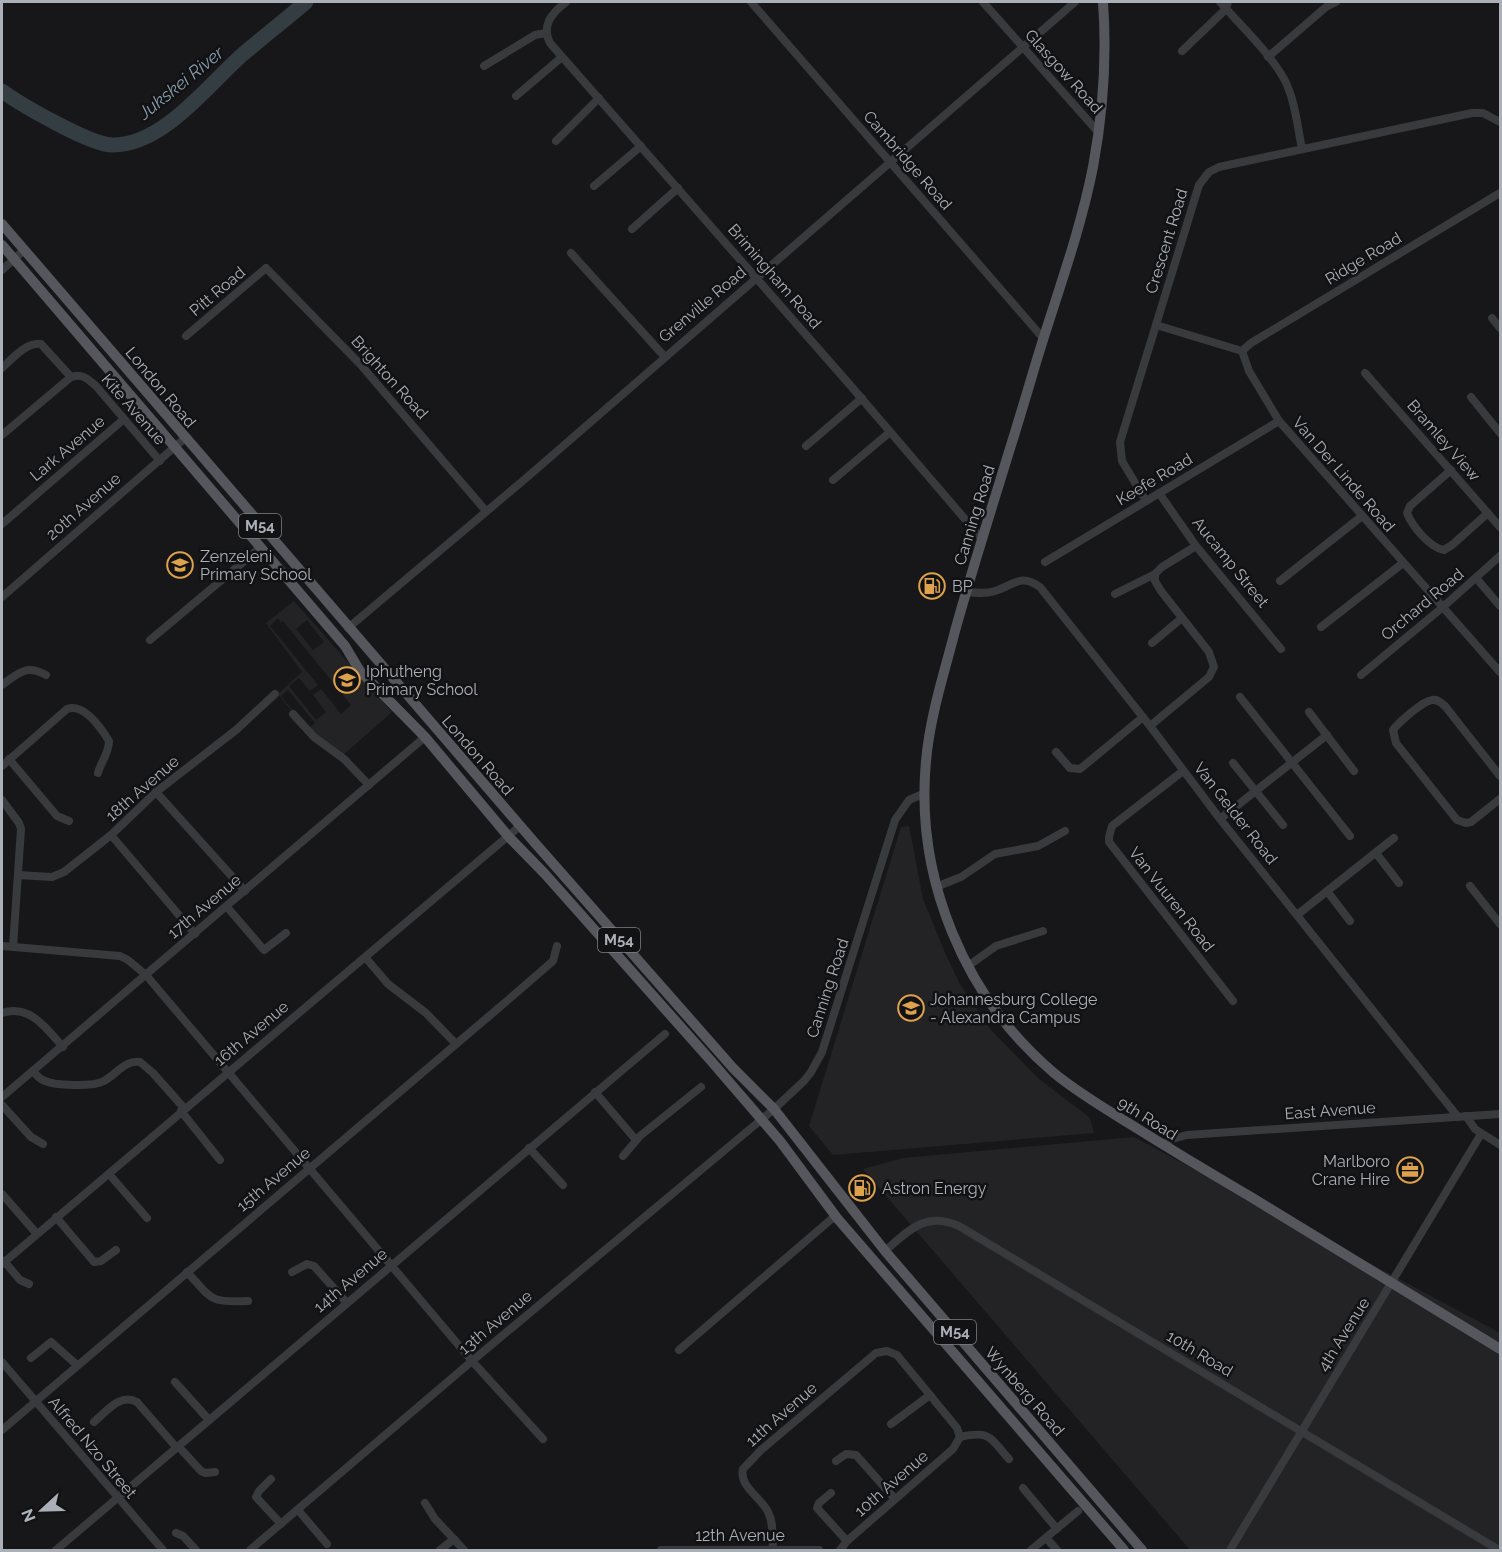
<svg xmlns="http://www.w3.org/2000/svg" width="1502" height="1552" viewBox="0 0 1502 1552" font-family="Raleway,sans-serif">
<rect width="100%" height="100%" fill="#171719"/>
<g fill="#232326" fill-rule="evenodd">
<path d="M294,601l98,111 -50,44 -35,-26 -29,-36 24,-22 -36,-49zM278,618l3,4 2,-1 68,84 -10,9 -20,-25 -8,6 13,17 -10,8 -27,-34 10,-8 11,13 8,-6 -48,-59zM307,620l17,22 -11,8 -17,-21zM288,690l27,33 -7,6 -27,-33z"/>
<path d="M909,826l14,73 23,56 15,31 30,44 47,48 52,40 4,15 -261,22 -24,-29 92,-299z"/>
<path d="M1134,1137l366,196v217h-310l-327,-381 40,-11z"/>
</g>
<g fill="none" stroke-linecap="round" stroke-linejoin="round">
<path stroke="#343d42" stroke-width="15" d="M2,91c18,13 90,55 111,54 50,0 94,-59 129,-90 21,-18 43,-35 64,-53"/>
<g stroke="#393a3d" stroke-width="8">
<path d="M566,2c-14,11 -25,23 -16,41l300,342 132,154"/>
<path d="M751,2l292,336"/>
<path d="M983,2l116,131"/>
<path d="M1220,2c20,23 59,59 69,88 7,18 9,40 13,59"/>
<path d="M1182,51l44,-42 2,-7"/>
<path d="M1268,57l58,-50 10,-5"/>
<path d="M484,66l51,-31 11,-2"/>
<path d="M516,96l46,-39"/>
<path d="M556,141l43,-43"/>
<path d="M594,186l47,-40"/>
<path d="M632,229l46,-41"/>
<path d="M571,253l93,103"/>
<path d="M2,270l22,-20"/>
<path d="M1492,318l8,10"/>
<path d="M1156,325l86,26 7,20 30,50 221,251"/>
<path d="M186,336l80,-68 94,96 126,147"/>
<path d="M1242,351l9,-8 249,-150"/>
<path d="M2,368c10,-9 24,-26 39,-24l30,33c11,-4 17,2 25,9l64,75"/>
<path d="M1365,373l135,154"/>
<path d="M1471,397l29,36"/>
<path d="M2,435l69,-58"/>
<path d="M806,446l56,-48"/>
<path d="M1451,470l-41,36 -3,7c5,13 23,35 37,37l8,-5 36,-32"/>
<path d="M833,480l57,-48"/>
<path d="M1159,493l37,53 85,103"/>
<path d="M1146,501l-24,-40 -2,-19 79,-257 10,-13 10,-5 253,-54h11l17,9"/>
<path d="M2,524l122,-105"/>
<path d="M1045,562l234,-141"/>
<path d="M1476,578l24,28"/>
<path d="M1280,581l82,-65"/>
<path d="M966,592c10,1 20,2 29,-1 19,-6 25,-18 45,-4l110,139 70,93 238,298"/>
<path d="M1115,594l40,-20"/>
<path d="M2,597l183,-159"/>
<path d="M1321,627l82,-64"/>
<path d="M348,628l177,-149 550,-477"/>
<path d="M150,640l111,-93"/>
<path d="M1152,643l30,-25"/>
<path d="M1361,675l82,-68 57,-51"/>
<path d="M2,685c17,-12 23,-21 44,-10"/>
<path d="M1240,697l110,139"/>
<path d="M1309,712l45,59"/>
<path d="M293,714l21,23 30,22 25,26"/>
<path d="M1150,726l59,-49 5,-10 -5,-15 -48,-61 -6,-10v-7l7,-7 34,-21"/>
<path d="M1056,752l14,16 10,1 63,-52"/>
<path d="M9,759l48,57 12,5"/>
<path d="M1233,763l50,62"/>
<path d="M2,766l65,-57c17,-6 34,19 42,32 0,12 -8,21 -11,32"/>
<path d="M1183,771l-71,55 -3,11v5l124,159"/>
<path d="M1500,776l-55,-70c-4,-3 -7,-7 -13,-6 -9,1 -33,22 -39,30l3,13 61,77 9,3 5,-1 29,-23"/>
<path d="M156,792l89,99"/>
<path d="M2,800l17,23 2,6 -8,118"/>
<path d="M1220,819l107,-84"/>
<path d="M111,835l84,99"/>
<path d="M1376,853l23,30"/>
<path d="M18,875l34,2 12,-5 47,-37 45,-43 80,-62 39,-36"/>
<path d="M1470,886l30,38"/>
<path d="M936,887l25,-10 34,-23 43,-8 27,-15"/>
<path d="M1327,891l23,30"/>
<path d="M227,907l37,43 22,-17"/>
<path d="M1297,915l97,-77"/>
<path d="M2,946l118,10 8,4 18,15 326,386 71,78"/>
<path d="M365,957l23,27 38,29 30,31"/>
<path d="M968,966l28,-20 47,-15"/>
<path d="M2,1013c28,-9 44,15 61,34"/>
<path d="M33,1071c3,3 5,7 10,9 11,6 50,7 61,1 13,-7 20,-21 36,-19l13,11 31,35"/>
<path d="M595,1092l41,48"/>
<path d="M2,1097l423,-360"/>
<path d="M2,1105l29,32 12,7"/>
<path d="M181,1111l39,49"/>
<path d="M1466,1116l9,13 25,16"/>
<path d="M1163,1145l9,-6 15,-4 313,-21"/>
<path d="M529,1148l34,37"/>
<path d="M623,1156l17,-20 61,-49"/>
<path d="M109,1174l38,44"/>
<path d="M2,1194l35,40"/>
<path d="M56,1217l38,45 7,-1 15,-11"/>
<path d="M885,1251c24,-21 41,-40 74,-25l540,324"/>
<path d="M4,1261l16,19 9,4"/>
<path d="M2,1264l518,-438"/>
<path d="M187,1272c25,27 22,31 61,29"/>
<path d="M292,1272l15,-8 7,2 33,37"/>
<path d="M679,1350l156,-134"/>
<path d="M31,1358l20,-16 26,23"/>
<path d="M2,1362l161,188"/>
<path d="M175,1382l34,38"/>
<path d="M94,1422c13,-11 26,-29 43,-20l39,45"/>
<path d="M891,1424l39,-29"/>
<path d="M2,1430l506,-430 45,-39 4,-15"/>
<path d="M960,1437c31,-7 30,1 49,22"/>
<path d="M178,1446l23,25 4,2 10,-1"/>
<path d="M836,1461l10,-7 10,1 39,44"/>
<path d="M271,1479l-12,12 -3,6 25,27"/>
<path d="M1023,1488l34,41"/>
<path d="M831,1493l-12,10 -2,5 30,33"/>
<path d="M425,1503l10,16 29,31"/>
<path d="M298,1510l29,34"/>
<path d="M176,1533l7,3 13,14"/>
<path d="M1046,1538l11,12"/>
<path d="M773,1549c-1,-12 1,-26 -5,-37 -7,-15 -29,-25 -25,-43l18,-19 115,-97 11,-2 10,4 60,73 3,9"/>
<path d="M56,1550l609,-516"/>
<path d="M250,1550l222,-189 302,-252 30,-28 7,-9 11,-20 73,-232 14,-20 16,-7"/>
<path d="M440,1550l14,-11"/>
<path d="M661,1550h158"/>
<path d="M840,1550l7,-9 106,-92 7,-12"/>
<path d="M1031,1550l47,-39"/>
<path d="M1230,1550l251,-416"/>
</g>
<g stroke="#55575c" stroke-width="10">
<path d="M1103,2c4,55 0,111 -10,165 -14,71 -41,140 -61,209 -25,85 -53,169 -77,255 -11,43 -25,85 -29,130 -11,117 38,236 128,312 23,19 50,35 76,51 40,25 80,49 121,73 83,51 166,102 249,152"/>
<path d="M2,224l533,619 198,225 41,41 111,142 257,299"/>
<path d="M2,245l343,401 15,25 65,66 83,99 37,38 167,188 68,79 57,77 287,332"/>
</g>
</g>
<defs>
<g id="school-ring" transform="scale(1.35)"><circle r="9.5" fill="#121214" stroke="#dda24b" stroke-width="1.5"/><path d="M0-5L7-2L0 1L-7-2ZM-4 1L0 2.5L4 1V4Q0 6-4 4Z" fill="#dda24b"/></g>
<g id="fuel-ring" transform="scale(1.35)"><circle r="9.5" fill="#121214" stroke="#dda24b" stroke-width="1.5"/><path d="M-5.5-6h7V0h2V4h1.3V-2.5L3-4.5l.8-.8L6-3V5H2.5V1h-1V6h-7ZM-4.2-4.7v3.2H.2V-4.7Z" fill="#dda24b"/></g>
<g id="university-ring" transform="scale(1.35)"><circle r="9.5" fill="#121214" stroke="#dda24b" stroke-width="1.5"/><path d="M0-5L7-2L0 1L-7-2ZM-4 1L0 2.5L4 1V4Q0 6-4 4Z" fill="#dda24b"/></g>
<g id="office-ring" transform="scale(1.35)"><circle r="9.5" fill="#121214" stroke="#dda24b" stroke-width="1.5"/><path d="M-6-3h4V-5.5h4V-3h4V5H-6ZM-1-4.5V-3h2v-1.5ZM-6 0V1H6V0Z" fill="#dda24b"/></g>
</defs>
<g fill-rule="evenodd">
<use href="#school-ring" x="180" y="565"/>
<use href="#fuel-ring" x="932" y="586"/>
<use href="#school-ring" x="347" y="680"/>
<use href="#university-ring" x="911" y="1008"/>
<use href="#office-ring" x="1410" y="1170"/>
<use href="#fuel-ring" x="862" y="1188"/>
</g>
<g text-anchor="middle" stroke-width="5" stroke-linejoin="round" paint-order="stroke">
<g fill="#121214" stroke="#7d8086" stroke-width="1.5">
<rect x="239" y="514" width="42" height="24" rx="4.5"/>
<rect x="598" y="928" width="42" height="24" rx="4.5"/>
<rect x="934" y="1320" width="42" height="24" rx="4.5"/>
</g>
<g font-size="15" font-weight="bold" fill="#abafb7">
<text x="260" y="531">M54</text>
<text x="619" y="945">M54</text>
<text x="955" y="1337">M54</text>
</g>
<g font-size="16" fill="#abafb7" stroke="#121214">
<text transform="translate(1064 71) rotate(48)" y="6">Glasgow Road</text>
<text transform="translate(908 160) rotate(49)" y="6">Cambridge Road</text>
<text transform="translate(1166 241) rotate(-73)" y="6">Crescent Road</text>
<text transform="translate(1363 258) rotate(-31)" y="6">Ridge Road</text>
<text transform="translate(775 276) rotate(49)" y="6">Brimingham Road</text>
<text transform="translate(217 291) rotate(-40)" y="6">Pitt Road</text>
<text transform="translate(702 304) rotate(-40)" y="6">Grenville Road</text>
<text transform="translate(390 377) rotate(48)" y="6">Brighton Road</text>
<text transform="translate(161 387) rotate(50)" y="6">London Road</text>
<text transform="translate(134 409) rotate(49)" y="6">Kite Avenue</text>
<text transform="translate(1444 440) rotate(49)" y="6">Bramley View</text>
<text transform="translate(67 448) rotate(-40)" y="6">Lark Avenue</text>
<text transform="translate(1344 474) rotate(49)" y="6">Van Der Linde Road</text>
<text transform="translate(1154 479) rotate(-31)" y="6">Keefe Road</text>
<text transform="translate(83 506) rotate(-41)" y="6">20th Avenue</text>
<text transform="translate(974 515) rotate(-73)" y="6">Canning Road</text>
<text transform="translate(1231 562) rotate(51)" y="6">Aucamp Street</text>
<text transform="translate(1422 604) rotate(-40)" y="6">Orchard Road</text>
<text transform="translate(478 755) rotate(49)" y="6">London Road</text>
<text transform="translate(142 788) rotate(-41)" y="6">18th Avenue</text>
<text transform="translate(1236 813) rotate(52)" y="6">Van Gelder Road</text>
<text transform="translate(1172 899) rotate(52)" y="6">Van Vuuren Road</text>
<text transform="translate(204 906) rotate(-40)" y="6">17th Avenue</text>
<text transform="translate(827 988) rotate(-72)" y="6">Canning Road</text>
<text transform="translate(251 1033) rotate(-40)" y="6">16th Avenue</text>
<text transform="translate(1330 1110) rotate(-4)" y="6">East Avenue</text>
<text transform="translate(1148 1118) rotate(32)" y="6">9th Road</text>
<text transform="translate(273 1179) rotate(-40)" y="6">15th Avenue</text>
<text transform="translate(350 1280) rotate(-40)" y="6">14th Avenue</text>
<text transform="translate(495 1322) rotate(-40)" y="6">13th Avenue</text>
<text transform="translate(1343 1334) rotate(-58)" y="6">4th Avenue</text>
<text transform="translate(1200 1353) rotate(31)" y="6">10th Road</text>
<text transform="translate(1025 1391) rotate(49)" y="6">Wynberg Road</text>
<text transform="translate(781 1414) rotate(-41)" y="6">11th Avenue</text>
<text transform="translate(93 1447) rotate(50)" y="6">Alfred Nzo Street</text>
<text transform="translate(891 1483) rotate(-41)" y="6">10th Avenue</text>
<text x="740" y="1541">12th Avenue</text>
</g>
<g font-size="16" fill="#abafb7" stroke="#121214" text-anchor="start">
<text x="200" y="562">Zenzeleni<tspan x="200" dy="18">Primary School</tspan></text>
<text x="952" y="592">BP</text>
<text x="366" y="677">Iphutheng<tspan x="366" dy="18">Primary School</tspan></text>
<text x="930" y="1005">Johannesburg College<tspan x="930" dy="18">- Alexandra Campus</tspan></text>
<text x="1390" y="1167" text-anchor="end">Marlboro<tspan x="1390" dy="18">Crane Hire</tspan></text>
<text x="882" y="1194">Astron Energy</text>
</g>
<g font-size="18" font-style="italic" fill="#869eae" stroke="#121214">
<text transform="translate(181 83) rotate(-39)" y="6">Jukskei River</text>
</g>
</g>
<rect width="1502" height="1552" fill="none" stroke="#abafb7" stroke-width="6"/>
<g transform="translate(42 1510) rotate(248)" stroke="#121214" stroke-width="4.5" paint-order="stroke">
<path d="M0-4.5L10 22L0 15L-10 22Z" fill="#abafb7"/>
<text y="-9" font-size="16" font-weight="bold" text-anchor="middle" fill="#abafb7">N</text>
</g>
</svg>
